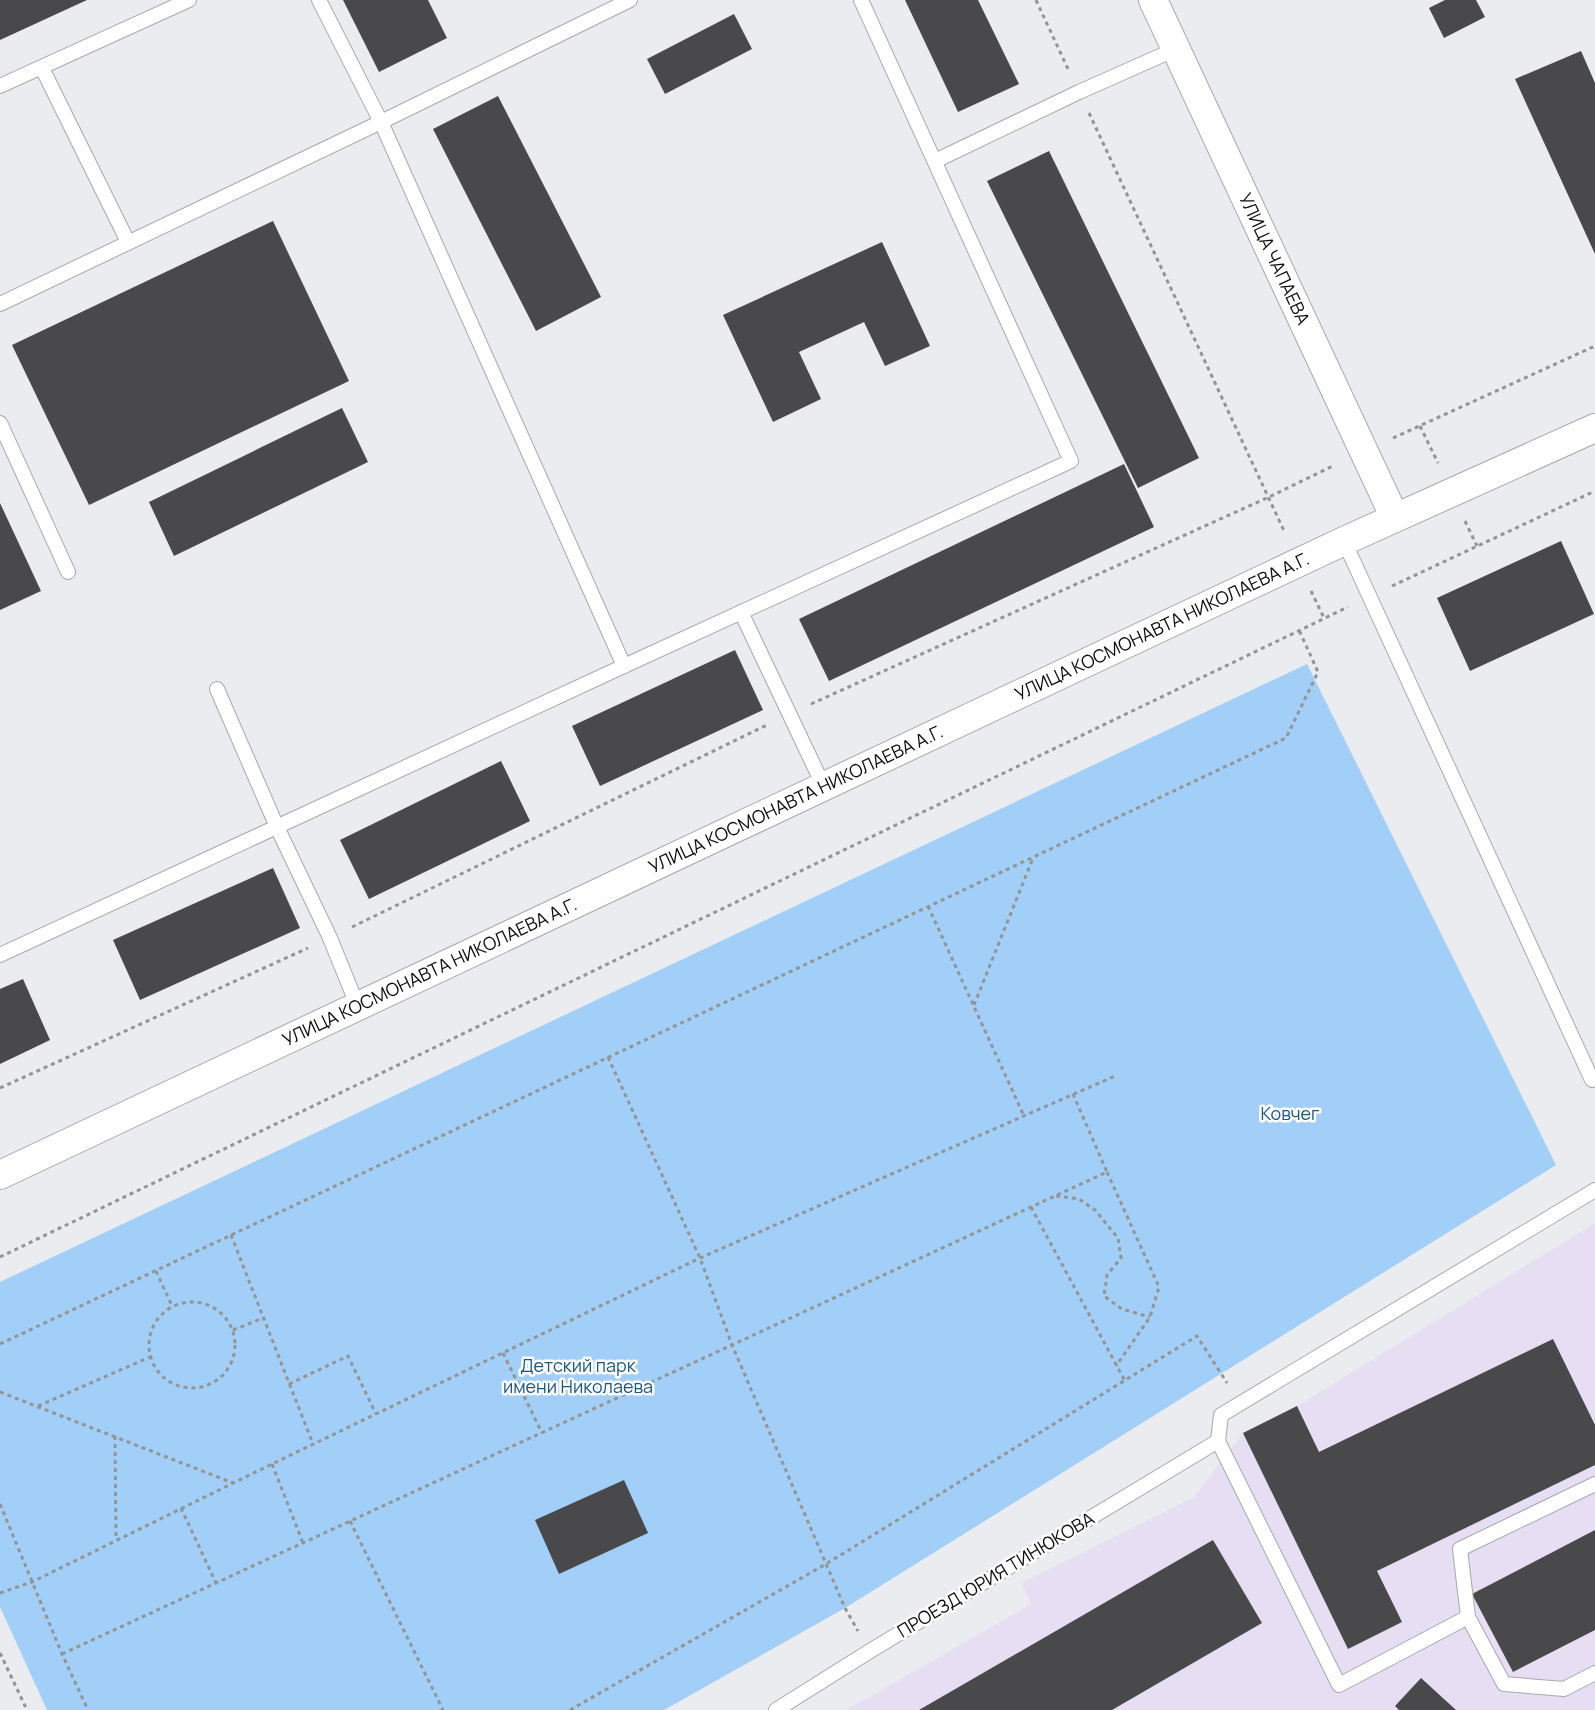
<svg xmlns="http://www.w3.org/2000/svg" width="1595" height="1710" viewBox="0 0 1595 1710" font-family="Manrope,sans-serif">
<rect width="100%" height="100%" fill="#eaecef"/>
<path fill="#e7def3" d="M1595,1223v487h-748l184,-106 -10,-21 173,-86 49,-64 54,-27z"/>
<path fill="#a2cff7" d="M1307,664l249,501 -711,443 -181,102h-617l-47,-103v-325z"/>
<g fill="#49484b">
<path d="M0,0h87l-87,40z"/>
<path d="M343,0h85l19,38 -68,34z"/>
<path d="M905,0h73l41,84 -61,28z"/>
<path d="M1445,0h31l9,17 -41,21 -15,-30z"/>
<path d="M734,14l18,35 -87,45 -18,-35z"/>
<path d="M1581,51l14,32v171l-80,-175z"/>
<path d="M498,96l103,201 -65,34 -103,-202z"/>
<path d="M1049,151l150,307 -61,30 -151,-307z"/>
<path d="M273,221l76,160 -260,124 -77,-160z"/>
<path d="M882,242l48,104 -45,20 -21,-44 -65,30 22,47 -48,23 -50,-107z"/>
<path d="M342,408l26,54 -194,94 -25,-54z"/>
<path d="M1124,464l30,63 -325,154 -30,-62z"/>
<path d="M0,503l41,88 -41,19z"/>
<path d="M1561,541l33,73 -124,57 -33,-73z"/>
<path d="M735,650l28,60 -163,76 -28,-60z"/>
<path d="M501,761l29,60 -161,78 -29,-59z"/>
<path d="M273,868l27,60 -160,72 -27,-60z"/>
<path d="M23,979l27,61 -50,24v-75z"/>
<path d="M1553,1339l42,86v40l-218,106 25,51 -54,27 -105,-216 54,-27 22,46z"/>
<path d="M624,1480l24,53 -89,41 -24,-54z"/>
<path d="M1595,1530v100l-82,42 -41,-78z"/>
<path d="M1213,1540l49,83 -150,87h-193z"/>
<path d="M1421,1678l35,32h-57l-4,-4z"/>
</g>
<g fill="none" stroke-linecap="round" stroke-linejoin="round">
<g stroke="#a6a9ab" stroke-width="16">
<g id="lane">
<path d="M319,0l62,122 243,544"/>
<path d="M42,68l86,174"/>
<path d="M0,86l189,-86"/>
<path d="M935,161l144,-69 97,-43"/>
<path d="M0,304l381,-182 249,-122"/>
<path d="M0,423l68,149"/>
<path d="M1344,541l248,539"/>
<path d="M741,612l83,175"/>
<path d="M217,689l60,138 53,111 28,69"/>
<path d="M0,955l624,-289 447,-205 -210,-461"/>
<path d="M1595,1484l-135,65 8,68 36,67 60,5 31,-16"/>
<path d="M1468,1617l-129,68 -121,-244 3,-26 374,-225"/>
<path d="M776,1710l94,-59 348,-210"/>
</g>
</g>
<g stroke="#a6a9ab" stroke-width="30">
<g id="street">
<path id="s1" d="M1153,0l242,518"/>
</g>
</g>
<g stroke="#a6a9ab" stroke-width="30">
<g id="secondary">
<path id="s2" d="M0,1175l1344,-634 251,-113"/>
</g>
</g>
<g stroke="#939496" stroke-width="3" stroke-dasharray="4 4" stroke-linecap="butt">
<path d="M1036,0l32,69"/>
<path d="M1089,113l196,420"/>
<path d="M1420,426l18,37"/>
<path d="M1393,438l202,-92"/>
<path d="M1465,521l12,25"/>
<path d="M1392,586l203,-95"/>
<path d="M1311,591l13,27"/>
<path d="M811,704l458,-207 66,-32"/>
<path d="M928,906l96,210"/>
<path d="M352,927l415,-202"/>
<path d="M974,1005l59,-147"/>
<path d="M608,1057l92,201 32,87 113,263 13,23"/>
<path d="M0,1088l308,-140"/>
<path d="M1107,1172l52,115 -9,30 -34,49"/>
<path d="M1056,1196l23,3 16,11 23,28 3,20 -14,17 -3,21 18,13 28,8"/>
<path d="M1031,1207l94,174"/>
<path d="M231,1235l82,209"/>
<path d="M0,1257l1348,-650"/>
<path d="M156,1271l16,35"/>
<circle cx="192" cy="1345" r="43"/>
<path d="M233,1330l30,-12"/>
<path d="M0,1344l1286,-606 32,-66 -19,-42"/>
<path d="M503,1353l39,80"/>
<path d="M289,1384l59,-28 28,58"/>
<path d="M0,1392l233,91"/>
<path d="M38,1406l112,-49"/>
<path d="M115,1436l1,104"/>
<path d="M272,1464l31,79"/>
<path d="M0,1504l62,150 26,56"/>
<path d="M181,1508l35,75"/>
<path d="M350,1521l93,189"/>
<path d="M0,1593l32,-11 240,-118 428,-206 415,-182"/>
<path d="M0,1653l27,57"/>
<path d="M62,1654l1045,-482 -34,-78"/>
<path d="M570,1710l256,-146 371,-228 30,47"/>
</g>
<use href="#lane" stroke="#fff" stroke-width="14"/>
<use href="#street" stroke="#fff" stroke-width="28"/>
<use href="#secondary" stroke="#fff" stroke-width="28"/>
</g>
<g text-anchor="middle" stroke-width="5" stroke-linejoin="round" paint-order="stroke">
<g font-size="18" fill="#0b0c0c" stroke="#fff">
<text dy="6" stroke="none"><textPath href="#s1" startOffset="286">УЛИЦА ЧАПАЕВА</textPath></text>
<text dy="6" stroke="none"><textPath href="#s2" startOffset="1285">УЛИЦА КОСМОНАВТА НИКОЛАЕВА А.Г.</textPath></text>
<text dy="6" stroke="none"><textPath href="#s2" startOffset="880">УЛИЦА КОСМОНАВТА НИКОЛАЕВА А.Г.</textPath></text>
<text dy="6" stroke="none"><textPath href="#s2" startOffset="475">УЛИЦА КОСМОНАВТА НИКОЛАЕВА А.Г.</textPath></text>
<text transform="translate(996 1575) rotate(-31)" y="6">ПРОЕЗД ЮРИЯ ТИНЮКОВА</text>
</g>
<g font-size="18" fill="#1b5783" stroke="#fff">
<text x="1290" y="1120">Ковчег</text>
<text x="578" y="1372">Детский парк<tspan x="578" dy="21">имени Николаева</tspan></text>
</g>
</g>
</svg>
